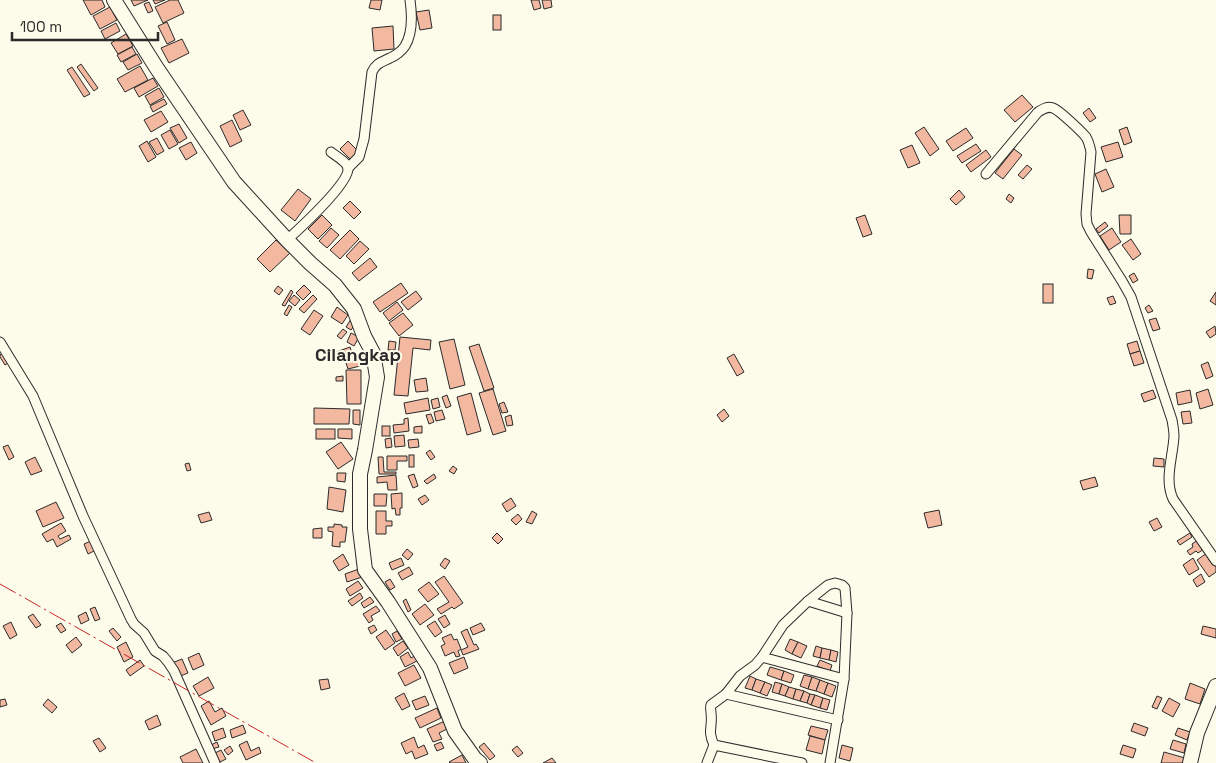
<svg xmlns="http://www.w3.org/2000/svg" width="1216" height="763" viewBox="0 0 1216 763" font-family="'Space Grotesk',sans-serif">
<rect width="100%" height="100%" fill="#fdfbea"/>
<g fill="#f2b8a0" stroke="#2b2b2b">
<path d="M83,0h19l3,7 -14,8z"/>
<path d="M131,0h17l-14,6z"/>
<path d="M153,0h12l-10,4z"/>
<path d="M170,0h8l6,13 -21,10 -8,-16z"/>
<path d="M371,0h11l-2,10 -11,-2z"/>
<path d="M531,0h8l2,8 -7,2z"/>
<path d="M542,0h9l1,7 -8,2z"/>
<path d="M149,2l4,9 -5,2 -4,-9z"/>
<path d="M110,7l7,13 -17,9 -7,-13z"/>
<path d="M429,10l3,18 -12,2 -4,-18z"/>
<rect x="493" y="15" width="8" height="15"/>
<path d="M167,22l8,18 -8,4 -9,-18z"/>
<path d="M116,23l4,8 -15,8 -4,-8z"/>
<path d="M393,26l1,23 -20,2 -2,-23z"/>
<path d="M126,34l7,12 -15,8 -7,-11z"/>
<path d="M182,39l7,14 -20,10 -8,-15z"/>
<path d="M132,47l4,7 -15,8 -4,-7z"/>
<path d="M137,54l5,9 -14,7 -5,-8z"/>
<path d="M81,64l17,24 -4,3 -17,-24z"/>
<path d="M140,66l8,14 -23,12 -8,-13z"/>
<path d="M72,67l18,27 -6,3 -17,-27z"/>
<path d="M153,78l5,8 -19,11 -5,-9z"/>
<path d="M159,88l5,9 -14,8 -5,-9z"/>
<path d="M1022,95l11,12 -18,15 -11,-12z"/>
<path d="M164,99l3,5 -14,8 -3,-6z"/>
<path d="M1089,108l7,10 -6,4 -7,-9z"/>
<path d="M243,110l8,15 -11,5 -7,-15z"/>
<path d="M161,111l7,11 -17,10 -7,-12z"/>
<path d="M232,120l10,21 -12,6 -10,-21z"/>
<path d="M179,124l8,14 -8,5 -9,-15z"/>
<path d="M924,127l15,22 -9,7 -15,-23z"/>
<path d="M1127,127l5,15 -8,3 -5,-15z"/>
<path d="M966,128l7,10 -20,13 -7,-10z"/>
<path d="M170,130l8,14 -9,5 -8,-14z"/>
<path d="M157,138l7,13 -7,4 -8,-13z"/>
<path d="M147,141l9,16 -8,5 -9,-16z"/>
<path d="M348,141l10,10 -8,8 -10,-10z"/>
<path d="M191,142l6,11 -11,7 -7,-12z"/>
<path d="M1118,142l5,15 -17,5 -5,-15z"/>
<path d="M976,144l5,7 -19,12 -5,-7z"/>
<path d="M912,145l8,18 -12,5 -8,-18z"/>
<path d="M1014,149l8,6 -19,24 -8,-6z"/>
<path d="M986,150l5,7 -20,15 -5,-7z"/>
<path d="M1027,165l5,4 -9,10 -5,-4z"/>
<path d="M1106,169l8,18 -12,5 -7,-18z"/>
<path d="M298,189l13,10 -16,22 -14,-11z"/>
<path d="M959,190l6,7 -9,8 -6,-6z"/>
<path d="M1009,194l5,4 -3,5 -5,-4z"/>
<path d="M350,201l11,11 -7,7 -11,-11z"/>
<path d="M322,215l10,10 -14,14 -10,-10z"/>
<path d="M865,215l7,19 -9,3 -7,-19z"/>
<path d="M1119,215h12v19h-11z"/>
<path d="M1105,222l3,4 -9,7 -3,-4z"/>
<path d="M331,228l8,7 -12,13 -8,-7z"/>
<path d="M1112,228l9,14 -12,8 -9,-14z"/>
<path d="M350,230l9,9 -19,20 -10,-9z"/>
<path d="M1131,239l10,15 -8,6 -11,-15z"/>
<path d="M276,240l14,13 -20,19 -13,-13z"/>
<path d="M360,241l9,8 -15,15 -8,-8z"/>
<path d="M370,258l7,9 -18,14 -7,-8z"/>
<path d="M1088,269l6,1 -2,9 -5,-1z"/>
<path d="M1134,273l4,7 -5,3 -4,-7z"/>
<path d="M401,283l7,10 -28,19 -7,-10z"/>
<rect x="1043" y="284" width="10" height="19"/>
<path d="M304,285l7,7 -8,8 -7,-7z"/>
<path d="M278,286l5,4 -4,5 -5,-4z"/>
<path d="M291,290l2,2 -8,14 -3,-1z"/>
<path d="M416,291l6,8 -14,11 -7,-8z"/>
<path d="M1216,292v13l-6,-4z"/>
<path d="M294,295l6,5 -5,6 -6,-5z"/>
<path d="M313,295l4,4 -13,14 -5,-4z"/>
<path d="M1113,296l3,7 -6,2 -3,-7z"/>
<path d="M397,302l6,8 -14,11 -6,-8z"/>
<path d="M289,305l3,2 -5,9 -3,-2z"/>
<path d="M1149,305l4,6 -5,2 -3,-5z"/>
<path d="M337,307l11,8 -6,9 -11,-7z"/>
<path d="M314,310l9,6 -13,19 -9,-6z"/>
<path d="M403,313l10,12 -14,11 -10,-13z"/>
<path d="M1156,318l4,11 -7,2 -4,-11z"/>
<path d="M351,319l5,4 -5,7 -5,-3z"/>
<path d="M1215,326l1,8 -6,4 -4,-6z"/>
<path d="M343,329l4,3 -6,7 -4,-3z"/>
<path d="M351,333l8,4 -5,9 -7,-4z"/>
<path d="M400,337l31,3 -1,10 -17,-2 -5,48 -14,-1z"/>
<path d="M454,339l11,46 -15,4 -11,-47z"/>
<path d="M389,341l7,1 -1,8h-7z"/>
<path d="M1137,341l3,10 -10,3 -3,-10z"/>
<path d="M479,344l15,44 -10,3 -15,-44z"/>
<path d="M350,347l2,6 -14,4 -2,-5z"/>
<path d="M1140,351l4,12 -10,3 -4,-12z"/>
<path d="M364,352l4,12 -20,5 -4,-12z"/>
<path d="M2,353l6,10 -3,2 -5,-8v-2z"/>
<path d="M734,354l10,18 -7,4 -10,-18z"/>
<path d="M1208,362l5,14 -7,3 -5,-14z"/>
<path d="M346,370h15v34h-14z"/>
<path d="M343,376v5h-7v-4z"/>
<path d="M426,378l2,13 -12,1 -2,-12z"/>
<path d="M493,389l13,42 -13,4 -14,-42z"/>
<path d="M1208,389l5,16 -13,4 -4,-16z"/>
<path d="M1153,390l3,8 -12,4 -3,-8z"/>
<path d="M1190,390l2,12 -14,3 -2,-12z"/>
<path d="M471,393l10,38 -14,4 -10,-38z"/>
<path d="M447,395l4,11 -5,2 -4,-11z"/>
<path d="M428,398l2,12 -24,4 -2,-11z"/>
<path d="M438,398l2,9 -7,2 -2,-9z"/>
<path d="M504,402l4,10 -6,1 -3,-9z"/>
<path d="M314,408l36,1 -1,15h-35z"/>
<path d="M724,409l5,7 -7,6 -5,-7z"/>
<path d="M353,410h7v15l-7,-1z"/>
<path d="M442,410l3,9 -9,2 -2,-9z"/>
<path d="M1190,411l2,12 -9,1 -2,-12z"/>
<path d="M431,414l3,8 -5,2 -3,-9z"/>
<path d="M511,415l2,10 -6,1 -2,-9z"/>
<path d="M408,418l1,13 -15,2 -1,-8 11,-1v-5z"/>
<rect x="382" y="426" width="8" height="10"/>
<path d="M422,426v7h-8v-6z"/>
<rect x="316" y="429" width="19" height="10"/>
<path d="M338,429h14v10l-14,-1z"/>
<path d="M404,435l1,11 -10,1 -1,-11z"/>
<path d="M391,438l1,9 -6,1 -1,-9z"/>
<path d="M418,439l1,8 -10,1 -1,-8z"/>
<path d="M341,442l12,17 -15,10 -12,-17z"/>
<path d="M8,445l6,12 -5,3 -6,-13z"/>
<path d="M430,450l5,7 -4,3 -5,-7z"/>
<rect x="409" y="455" width="5" height="12"/>
<path d="M387,456h20v5h-10v9h-10z"/>
<path d="M35,457l7,14 -11,4 -6,-13z"/>
<path d="M378,457h5l1,15h12v2h-17z"/>
<path d="M1154,458l10,1v8l-11,-1z"/>
<path d="M189,463l2,7 -4,1 -2,-7z"/>
<path d="M453,466l4,3 -3,5 -5,-3z"/>
<path d="M337,473h9l-1,9 -8,-1z"/>
<path d="M414,474l4,12 -5,2 -5,-12z"/>
<path d="M434,474l2,4 -9,6 -3,-3z"/>
<path d="M396,475l1,15h-9l-1,-8 -10,1v-6z"/>
<path d="M1095,477l3,9 -15,4 -3,-9z"/>
<path d="M329,487l17,3 -3,22 -16,-3z"/>
<path d="M402,493v15h-2v7h-4l-1,-7 -3,1 -1,-15z"/>
<path d="M374,494h13l-1,12h-12z"/>
<path d="M425,495l4,5 -7,5 -4,-6z"/>
<path d="M511,498l5,8 -9,6 -5,-8z"/>
<path d="M56,502l8,16 -21,9 -7,-16z"/>
<path d="M939,510l3,15 -14,3 -4,-15z"/>
<path d="M376,511h10v10h6v5h-6v8h-10z"/>
<path d="M532,511l5,3 -5,10 -6,-2z"/>
<path d="M209,512l3,8 -11,3 -3,-8z"/>
<path d="M518,514l4,5 -6,6 -5,-5z"/>
<path d="M1157,518l5,9 -8,4 -5,-9z"/>
<path d="M61,523l5,8 -8,5 2,3 9,-4 2,4 -14,8 -4,-8 -6,3 -5,-8z"/>
<path d="M334,524l8,1v2h5l-2,15h-5v5l-8,-1 1,-14 -5,-1v-4h6z"/>
<path d="M322,528v10h-9v-9z"/>
<path d="M497,533l6,6 -5,5 -6,-6z"/>
<path d="M1190,533l2,4 -12,8 -3,-4z"/>
<path d="M1198,540l6,9 -6,4 -2,-2 -6,4 -3,-4 6,-4 -1,-3z"/>
<path d="M91,541l5,9 -8,4 -4,-10z"/>
<path d="M407,549l6,5 -5,6 -6,-5z"/>
<path d="M1207,553l9,14v5l-7,5 -12,-17z"/>
<path d="M343,554l6,11 -10,6 -6,-10z"/>
<path d="M401,558l3,7 -12,5 -3,-7z"/>
<path d="M445,558l5,3 -5,8 -5,-4z"/>
<path d="M1193,558l6,11 -10,6 -6,-10z"/>
<path d="M409,567l4,7 -11,6 -4,-7z"/>
<path d="M359,569l3,8 -15,5 -2,-8z"/>
<path d="M1201,574l4,8 -8,5 -4,-7z"/>
<path d="M444,576l19,27 -9,6 -2,-2 -11,7 -4,-5 12,-7 -14,-20z"/>
<path d="M390,579l5,8 -5,3 -5,-8z"/>
<path d="M358,581l5,7 -13,8 -4,-7z"/>
<path d="M429,582l10,12 -11,8 -10,-12z"/>
<path d="M360,593l3,5 -11,8 -4,-5z"/>
<path d="M370,597l4,5 -10,6 -3,-5z"/>
<path d="M406,599l5,11 -3,2 -5,-11z"/>
<path d="M425,604l9,11 -14,10 -8,-11z"/>
<path d="M376,606l4,5 -9,5 2,4 -4,3 -6,-9z"/>
<path d="M95,607l5,12 -5,2 -5,-12z"/>
<path d="M86,612l3,8 -8,4 -3,-8z"/>
<path d="M33,614l8,11 -5,3 -8,-11z"/>
<path d="M445,615l5,9 -6,4 -6,-9z"/>
<path d="M435,621l7,11 -7,5 -8,-11z"/>
<path d="M11,622l6,13 -7,4 -7,-13z"/>
<path d="M61,623l5,7 -5,3 -5,-7z"/>
<path d="M481,623l4,7 -12,5 -3,-7z"/>
<path d="M374,625l3,5 -6,4 -3,-6z"/>
<path d="M1203,626l13,3v9l-15,-4z"/>
<path d="M113,628l8,9 -4,4 -8,-10z"/>
<path d="M467,629l7,16 2,-1 3,5 -16,6 -2,-5 7,-3 -7,-15z"/>
<path d="M386,630l9,13 -10,7 -9,-13z"/>
<path d="M397,631l5,8 -6,3 -4,-8z"/>
<path d="M451,634l3,6 3,-1 4,10 -3,2 2,5 -4,1 -2,-5 -9,4 -4,-10 4,-2 -3,-6z"/>
<path d="M76,637l6,8 -10,8 -6,-8z"/>
<path d="M790,639l8,3 -6,12 -7,-4z"/>
<path d="M403,641l5,7 -10,8 -5,-8z"/>
<path d="M126,642l7,15 -9,5 -7,-15z"/>
<path d="M798,642l9,4 -6,12 -9,-4z"/>
<path d="M816,646l6,2 -2,10 -7,-2z"/>
<path d="M822,648l9,2 -2,10 -9,-2z"/>
<path d="M831,650l7,2 -2,10 -7,-2z"/>
<path d="M408,652l3,6 7,-4 3,5 -16,8 -5,-10z"/>
<path d="M199,653l5,12 -11,5 -5,-12z"/>
<path d="M464,657l4,11 -14,6 -5,-11z"/>
<path d="M182,659l6,14 -10,4 -6,-14z"/>
<path d="M140,660l4,6 -14,10 -4,-6z"/>
<path d="M820,660l12,5 -2,6 -13,-5z"/>
<path d="M414,665l7,13 -16,8 -7,-13z"/>
<path d="M770,667l14,4 -3,9 -14,-5z"/>
<path d="M784,671l10,4 -3,8 -10,-3z"/>
<path d="M804,675l8,2 -4,12 -8,-3z"/>
<path d="M750,676l6,3 -4,11 -7,-2z"/>
<path d="M208,677l6,11 -15,8 -6,-10z"/>
<path d="M812,677l8,3 -4,11 -8,-2z"/>
<path d="M328,679l2,9 -9,2 -2,-10z"/>
<path d="M756,679l9,3 -5,11 -8,-3z"/>
<path d="M820,680l8,3 -4,11 -8,-3z"/>
<path d="M765,682l7,3 -5,11 -7,-3z"/>
<path d="M775,682l7,2 -3,10 -7,-2z"/>
<path d="M828,683l8,3 -4,11 -8,-3z"/>
<path d="M1190,683l15,6 -5,15 -15,-5z"/>
<path d="M782,684l7,3 -4,9 -6,-2z"/>
<path d="M789,687l7,2 -3,10 -8,-3z"/>
<path d="M796,689l8,2 -4,10 -7,-2z"/>
<path d="M804,691l6,3 -3,9 -7,-2z"/>
<path d="M404,693l6,13 -8,4 -7,-12z"/>
<path d="M810,694l5,1 -4,10 -4,-2z"/>
<path d="M815,695l8,3 -3,10 -9,-3z"/>
<path d="M425,696l4,9 -13,5 -4,-9z"/>
<path d="M1157,696l5,2 -5,11 -5,-2z"/>
<path d="M823,698l7,2 -3,10 -7,-2z"/>
<path d="M1169,698l11,6 -7,13 -11,-6z"/>
<path d="M5,699l2,6 -7,2v-7z"/>
<path d="M48,699l9,8 -5,6 -9,-8z"/>
<path d="M209,701l6,11 7,-4 4,8 -15,9 -10,-19z"/>
<path d="M437,708l4,10 -21,10 -5,-10z"/>
<path d="M157,715l4,10 -12,5 -4,-9z"/>
<path d="M445,721l4,7 -10,5 3,6 -9,3 -6,-13z"/>
<path d="M1134,723l14,5 -3,8 -14,-5z"/>
<path d="M243,725l3,8 -14,5 -2,-8z"/>
<path d="M811,726l17,4 -3,10 -17,-5z"/>
<path d="M223,728l3,9 -11,4 -3,-9z"/>
<path d="M1178,728l12,4 -3,8 -12,-5z"/>
<path d="M810,736l15,4 -3,14 -16,-4z"/>
<path d="M414,737l4,11 6,-3 4,9 -13,5 -3,-8 -6,3 -5,-11z"/>
<path d="M99,738l7,10 -6,4 -7,-11z"/>
<path d="M1173,740l13,4 -2,9 -14,-4z"/>
<path d="M247,741l4,10 8,-4 2,6 -15,7 -7,-15z"/>
<path d="M217,742l2,5 -7,2 -1,-4z"/>
<path d="M441,742l3,6 -7,3 -3,-6z"/>
<path d="M484,743l11,13 -5,4 -11,-13z"/>
<path d="M842,745l11,3 -3,13 -11,-3z"/>
<path d="M1123,745l13,4 -3,9 -13,-4z"/>
<path d="M230,746l3,5 -5,4 -4,-5z"/>
<path d="M517,746l6,7 -5,4 -6,-7z"/>
<path d="M196,749l7,14h-20l-3,-6z"/>
<path d="M221,750l5,9 -8,4 -5,-9z"/>
<path d="M1164,752l21,6 -1,5h-23z"/>
<path d="M462,755l4,8h-16l-1,-1z"/>
<path d="M552,758l4,5h-13z"/>
</g>
<g fill="none" stroke-linecap="round" stroke-linejoin="round">
<g stroke="#2b2b2b" stroke-width="11">
<g id="street">
<path d="M348,168l11,-11 5,-18 8,-67c4,-9 10,-10 18,-14 5,-2 12,-7 15,-12 8,-13 7,-32 5,-46"/>
<path d="M986,174l52,-62c5,-3 9,-6 15,-4 6,2 28,23 33,29 3,5 4,10 5,15l-5,62 1,10 4,8 31,49 9,16 41,123c1,6 2,11 2,16 -1,21 -10,43 -1,63l43,62"/>
<path d="M287,240c11,-10 63,-57 61,-72 -1,-6 -12,-12 -17,-16"/>
<path d="M0,342l33,54 50,120 48,103 3,5 10,9 11,18 8,5 5,6 6,9 41,92"/>
<path d="M808,601l39,12"/>
<path d="M762,657l82,22"/>
<path d="M726,694l112,26"/>
<path d="M707,763l7,-18"/>
<path d="M802,763l-88,-18c-7,-15 -1,-18 -3,-32 0,-3 -1,-5 0,-8l15,-11 14,-18 15,-11 7,-8 21,-32 25,-24 20,-16 7,-2 7,2 3,3 2,25 -3,66 -14,84"/>
</g>
</g>
<g stroke="#2b2b2b" stroke-width="16">
<g id="primary">
<path d="M114,0l42,67 78,115 53,58 23,23 25,22 19,24 10,27 9,17 4,24 -12,73 -5,24v55l5,41 23,32 42,66 25,63 20,28 5,4"/>
<path d="M1190,763l7,-30 19,-47"/>
</g>
</g>
<use href="#street" stroke="#fdfbea" stroke-width="9"/>
<use href="#primary" stroke="#fdfbea" stroke-width="14"/>
<path stroke="#c62828" stroke-width="1" stroke-dasharray="18 4 2.5 4" stroke-linecap="butt" d="M0,584l316,179"/>
</g>
<g text-anchor="middle" stroke-width="4" stroke-linejoin="round" paint-order="stroke">
<g font-size="18" font-weight="bold" fill="#2b2b2b" stroke="#fdfbea">
<text x="358" y="361">Cilangkap</text>
</g>
</g>
<path d="M12 32v8h146v-8" fill="none" stroke="#2b2b2b" stroke-width="2.5"/>
<text x="20" y="32" font-size="15" fill="#2b2b2b" stroke="#fdfbea" stroke-width="4" paint-order="stroke">100 m</text>
</svg>
